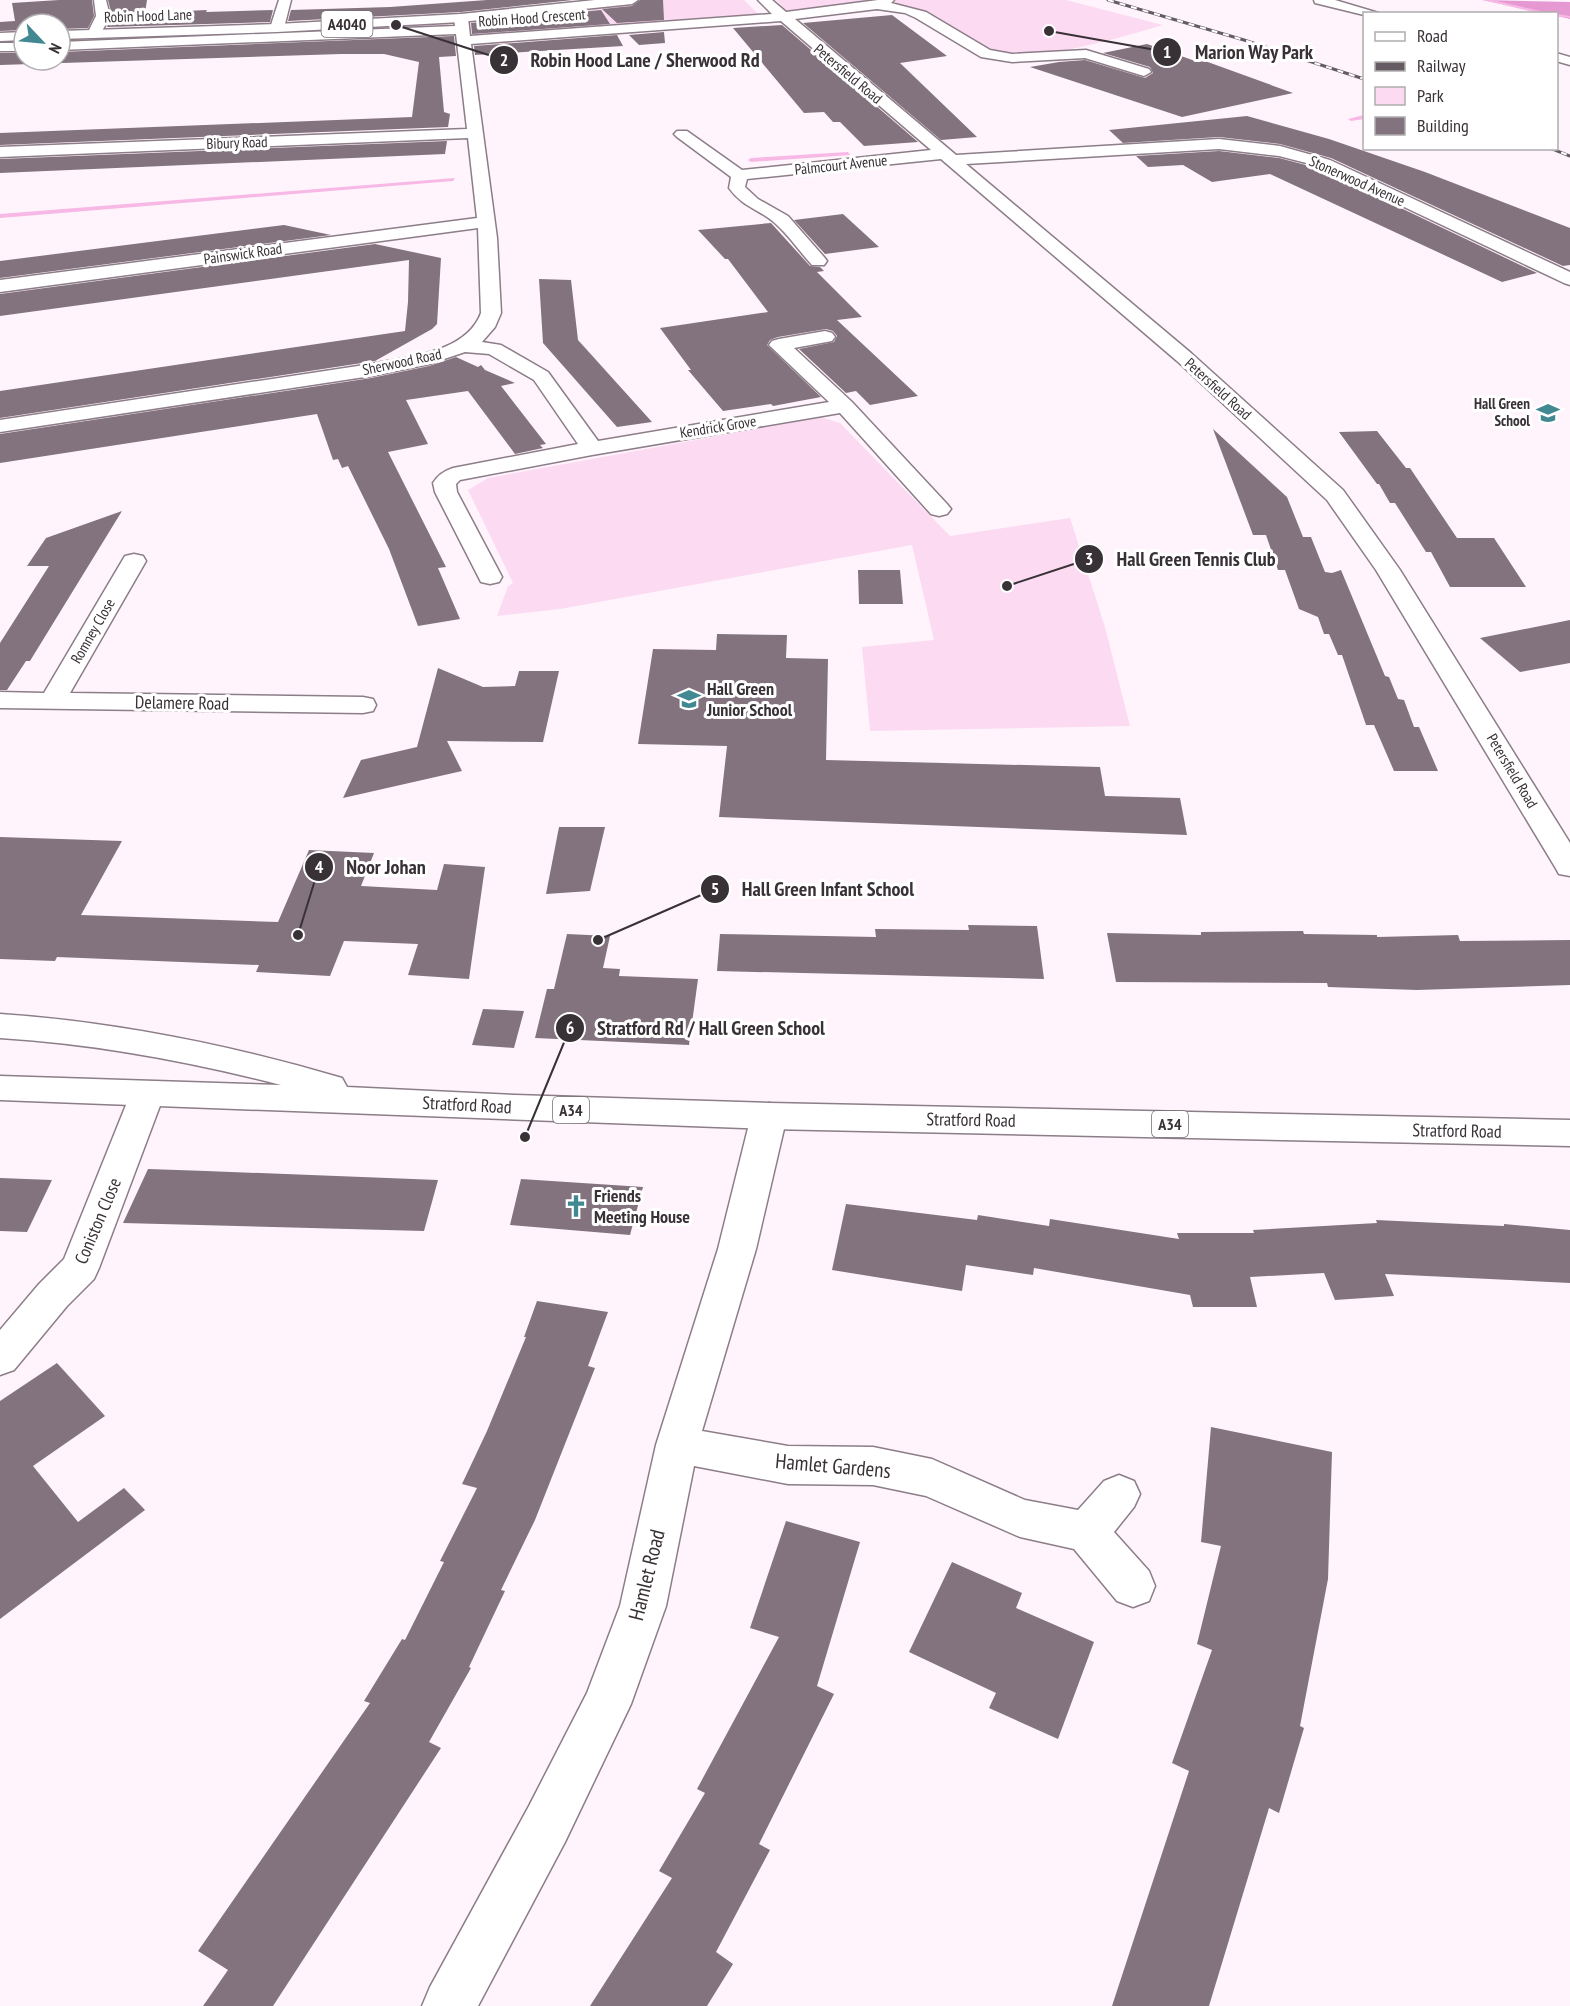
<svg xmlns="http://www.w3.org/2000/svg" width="1570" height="2006" viewBox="0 0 1570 2006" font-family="'PT Sans Narrow',sans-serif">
<rect width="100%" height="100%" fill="#fff4fc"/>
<g fill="#fcdbf2">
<path d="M651,0h93l14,14 -274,21 -8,-1 2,-11 4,-3z"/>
<path d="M776,0h104l-92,12z"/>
<path d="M895,0h171l97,25c-41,12 -136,42 -176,24 -30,-15 -57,-37 -90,-44z"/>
<path d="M440,22l10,3 -390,19v-7z"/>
<path d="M821,417l19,6 110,113 120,-18 35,109 25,99 -260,5 -8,-84 72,-7 -22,-95 -352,64 -63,7 11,-30 5,-3 -45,-93 20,-12z"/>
</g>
<path fill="#e598d1" d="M1482,0l88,2v17l-13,-3 -1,-2 -11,-1z"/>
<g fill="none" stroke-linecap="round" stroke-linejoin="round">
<g fill="#f7b8e6" fill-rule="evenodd">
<path d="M1483,0h9l61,14h-11z"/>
<path d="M1556,14l14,2v2l-14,-2z"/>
<path d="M1364,115v4l-13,2 -3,-2z"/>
<path d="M848,152l2,3 -99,7 -3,-2 3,-2z"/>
<path d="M455,178l-2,3 -453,37v-4z"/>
</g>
</g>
<g fill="#83737e">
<path d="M59,0h33l2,16 -6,12 -28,1v-5h-36v6l-24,1v-9l15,-1 -3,-18z"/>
<path d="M108,0h39l-2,13 62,-3 -1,2 67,-2 -3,12 -163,5 5,-12z"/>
<path d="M487,0h86l-112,12 -173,9 3,-11 99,-3z"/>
<path d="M640,0h23l1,20 -47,3 -15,-14 30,-3z"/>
<path d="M601,10l9,14 -138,10 -1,-11z"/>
<path d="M892,15l55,41 -47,7 77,74 -36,3 -138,-117z"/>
<path d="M782,25l136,117 -54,4 -24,-24h-7l-9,-10 -20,1 -71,-85z"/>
<path d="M664,32l1,11 -26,2 -10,-10z"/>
<path d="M617,35l6,11 -148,9 -1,-9z"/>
<path d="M454,36l2,20 -17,1 5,55 6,2 -2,13 -448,18v-12l412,-16 7,-55 -35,-8h-43l-341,11v-12h24v7h36v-8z"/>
<path d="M1147,44l51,18 7,-1 88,32 -111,24 -152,-50 29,-5 26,-2 60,18 8,-5 -3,-6 -47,-14z"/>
<path d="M1247,116l82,23 96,33 145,56v37l-7,1 -232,-108 -51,-14 -61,-7 -96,6 -14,-13z"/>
<path d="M447,141l-2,13 -445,19v-14z"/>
<path d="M1219,151l60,7 38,10 220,105 -35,9 -232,-108 -58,8 -29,-17 -35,2 -12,-11z"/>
<path d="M843,214l36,33 -54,7 -31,-34z"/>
<path d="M771,223l39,43 10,1 4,4 -7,1 45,45 -25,3 81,76 -48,9 -14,-14 -10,2 -47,-44 35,-7 3,-6 -4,-5 -7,-2 -48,8 -8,3 -3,5 54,52 -48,9 -2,-2 -48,7 -35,-41h3l-31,-42 108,-16 -40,-53h-3l-27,-29z"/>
<path d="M284,225l47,10 -331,43v-17z"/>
<path d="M375,244l66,14 -4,66 -5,5 -57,32 -375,57v-27l405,-60 3,-29 1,-42 -409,56v-22z"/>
<path d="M539,279l32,1 7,60 74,82 -35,5 -74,-84z"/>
<path d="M456,357l22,10 3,-2 4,5 30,13 -14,3 45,58 -6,1 3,3 -28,6 -47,-63 -62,9 22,44 -40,8 58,115 -8,1 22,51 -42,7 -29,-77 -41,-83 -6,2 -4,-9 -5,1 -16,-46 -317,49v-29l371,-56 58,-12z"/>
<path d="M1213,429l74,68 16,40h8l14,35 7,1 9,-3 44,106 4,1 9,22 6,1 10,27h5l19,44h-44l-20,-46h-8l-24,-70h-4l-9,-21h-5l-6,-17 -19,-8 -14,-39h-7l-12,-35h-13z"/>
<path d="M1377,431l29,37h4l47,70h37l32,49h-76l-19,-35h-5l-31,-49h-5l-11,-19h-2l-38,-52z"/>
<path d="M122,511l-92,150h-4l-19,29h-7v-47l49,-77h-22l19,-28z"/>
<path d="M858,570h42l3,34h-44z"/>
<path d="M1570,620v43l-50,9 -40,-34z"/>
<path d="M717,634l70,1 -1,23 42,1 -2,101 274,7 5,29 75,2 7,37 -468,-18 8,-71 -89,-2 15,-95 63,1z"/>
<path d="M438,668l45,19 32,-1 4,-15h40l-16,71 -96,-1 15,30 -119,27 18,-38 56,-13z"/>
<path d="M559,827h46l-15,64 -44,3z"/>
<path d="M0,837l122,4 -41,74 197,7 31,-72 65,3 -13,33 76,4 7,-26 41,3 -16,112 -61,-4 10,-31 -74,-3 -14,35 -74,-4 3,-7 -202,-8 -2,4 -55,-2z"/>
<path d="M968,925l69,1 7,53 -327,-8 3,-37 156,3 -1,-8 94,1z"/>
<path d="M1303,931l1,3 73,1v2l81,-2 2,6 110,-1v45l-153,5 -89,-3 -1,-4 -211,-1 -9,-49 94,2v-3z"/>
<path d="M567,934l43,2 -7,32 17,1 -1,7 79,3 -9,66 -154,-7 12,-49h7z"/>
<path d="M483,1009l41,2 -10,37 -42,-3z"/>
<path d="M148,1169l58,2 232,9 -14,51 -301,-8z"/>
<path d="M0,1178l52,2 -25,52 -27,-1z"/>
<path d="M521,1179l122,8 -13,48 -120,-10z"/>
<path d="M846,1204l131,16 1,-5 71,11 1,-7 129,20 -2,-6h77l-1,-3 124,-7 -1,-3 128,6v-2l66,6v53l-185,-9 9,22 -59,4 -11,-27 -74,4 7,30h-64l-3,-12 -156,-27 -1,7 -67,-10 -4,26 -130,-21z"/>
<path d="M537,1301l71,11 -20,54 7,2 -60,152 -34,70 4,1 -36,76 2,1 -42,74 12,6 -168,258h-70l25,-36 -30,-19 172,-248 -6,-2 38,-62 3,1 39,-78 -4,-1 37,-73 -15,-4 25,-53 39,-94h-2z"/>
<path d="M57,1363l48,53 -72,50 45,56 46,-34 21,22 -145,109v-218z"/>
<path d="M1211,1427l121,25 -4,127 -28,147 4,2 -25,85 -10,-5 -60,198h-97l77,-235 -17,-8 40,-113 -15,-6 24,-98 -20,-4z"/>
<path d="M786,1521l74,21 -43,144 17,8 -75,150 11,6 -54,102 17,12 -26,42h-117l82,-128 -13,-7 46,-78 -8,-4 82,-152 -29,-9z"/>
<path d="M952,1562l70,31 -6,15 78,34 -36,97 -69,-31 7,-15 -87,-41z"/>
</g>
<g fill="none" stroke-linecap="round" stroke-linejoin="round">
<g stroke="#8c7d88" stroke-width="3">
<g id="minor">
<path d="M94,0h12l4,16 -11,21 -5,1 -7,-4 9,-18z"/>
<path d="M279,0h12l-7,28 -7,4 -7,-4z"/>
<path d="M758,0h14l14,12 92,-12h16l-3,3 35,9 64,38 22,4 74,-4 63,19 2,3 -7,4 -59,-18 -73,4 -31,-5 -65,-39 -11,-5 -28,-4 -82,10 161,136 263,-16 61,7 50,14 240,112v13l-6,-2 -246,-117 -39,-10 -60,-7 -253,15 225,189 152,137 57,80 170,273v33l-11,-2 -4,-7 -179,-297 -49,-70 -150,-139 -236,-202 -194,20 -2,8 13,12 30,17 36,41 3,4 -3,4h-12c-12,-13 -22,-28 -35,-40 -15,-15 -34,-17 -48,-37l2,-11 -54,-40 -3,-3 3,-3h10l55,39 189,-20 -150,-129 -310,23 26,194 4,75 -6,14 -13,15 19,3 47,27 50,69 231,-39 -60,-57 3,-4 7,-2 46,-8 7,2 3,4 -3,4 -38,7 58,54 95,102 4,5 -4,5 -8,2 -8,-2 -91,-101 -248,42 -132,25 -4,4 1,8 45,85 -3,5 -9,2 -9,-2 -46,-90 -2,-9c5,-8 11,-12 20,-15l125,-24 -44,-64 -45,-26 -24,-2 -36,12 -58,12 -371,56v-12l371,-56c37,-7 95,-11 110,-51l-3,-85 -478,64v-12l477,-62 -9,-80 -468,19v-10l467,-18 -11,-95 -396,16v-8l395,-16 -1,-8 7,-4 7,4 2,18 302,-22z"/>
<path d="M1314,0h21l47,14 -18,1 -49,-12z"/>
<rect x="0" y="43" width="24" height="8"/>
<path d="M1556,53l14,4v8l-14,-4z"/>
<path d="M134,554l9,2 3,5 -76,132 293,4 10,2 3,6 -3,6 -10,2 -363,-5v-16l44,1 78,-132 3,-5z"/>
<path d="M147,1082l12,4 5,9 -65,173 -5,11 -27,27 -53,64 -14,5v-45l39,-46 25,-25 66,-164 5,-9z"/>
<path d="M769,1103l12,4 6,9 -31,133 -54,182 86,15 85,1 59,12 93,41 53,10 26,-29 15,-6 15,6 6,13 -6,13 -20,25 35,39 6,15 -6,15 -16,6 -16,-6 -43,-52 -54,-12 -94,-41 -53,-11 -85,-1 -94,-18 -28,140 -35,98 -66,138 -87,164h-56l8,-19 99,-181 58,-113 33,-87 36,-161 62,-196 33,-133 6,-9z"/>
</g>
</g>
<g stroke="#8c7d88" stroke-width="3">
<g id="primary">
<path d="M595,0h43l-6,4 -171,18 -184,10 -217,7v-8l217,-7 184,-10z"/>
<path d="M24,32v8l-24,1v-8z"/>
</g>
</g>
<g stroke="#8c7d88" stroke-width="3">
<path id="trunk" d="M0,1014c117,8 230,31 342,64l5,9 168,8 254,8 801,17v26l-801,-17 -769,-29v-24l281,9c-93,-24 -185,-41 -281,-47z"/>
</g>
<use href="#minor" fill="#fff" fill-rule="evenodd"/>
<use href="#primary" fill="#fff" fill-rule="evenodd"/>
<use href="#trunk" fill="#fff" fill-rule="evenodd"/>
<g stroke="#645c62" stroke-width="3">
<g id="rail">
<path d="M1108,0l136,40 120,39"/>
<path d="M1550,148l20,8"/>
</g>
</g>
<use href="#rail" stroke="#fff" stroke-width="2" stroke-dasharray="6" stroke-linecap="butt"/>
</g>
<defs>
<g id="school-bare" transform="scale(1.8)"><path d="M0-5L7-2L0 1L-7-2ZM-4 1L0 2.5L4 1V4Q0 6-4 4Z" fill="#428893" stroke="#fff" stroke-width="2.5" paint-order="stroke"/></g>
<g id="church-bare" transform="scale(1.8)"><path d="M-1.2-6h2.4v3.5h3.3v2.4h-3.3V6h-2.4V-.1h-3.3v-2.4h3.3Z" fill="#428893" stroke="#fff" stroke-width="2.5" paint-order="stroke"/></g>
</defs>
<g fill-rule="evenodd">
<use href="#school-bare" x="1548" y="413"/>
<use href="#school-bare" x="689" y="699"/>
<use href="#church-bare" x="576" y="1206"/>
</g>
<g text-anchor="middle" stroke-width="6" stroke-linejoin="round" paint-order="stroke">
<g font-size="15" fill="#383136" stroke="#fff">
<text transform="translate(148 16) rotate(-2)" y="5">Robin Hood Lane</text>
<text transform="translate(532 18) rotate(-4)" y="5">Robin Hood Crescent</text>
<text transform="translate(848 74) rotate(40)" y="5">Petersfield Road</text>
<text transform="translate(237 143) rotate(-2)" y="5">Bibury Road</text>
<text transform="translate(841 165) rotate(-6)" y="5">Palmcourt Avenue</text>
<text transform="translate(1357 181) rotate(24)" y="5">Stonerwood Avenue</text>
<text transform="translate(243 254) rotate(-8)" y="5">Painswick Road</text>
<text transform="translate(402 362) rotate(-12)" y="5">Sherwood Road</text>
<text transform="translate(1218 389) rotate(42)" y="5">Petersfield Road</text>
<text transform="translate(718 427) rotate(-9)" y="5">Kendrick Grove</text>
<text transform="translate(93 631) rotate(-60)" y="5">Romney Close</text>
<text transform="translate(1512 771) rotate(59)" y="5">Petersfield Road</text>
</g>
<g font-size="15" font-weight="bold" fill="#383136" stroke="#fff" text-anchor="end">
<text x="1530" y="409">Hall Green<tspan x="1530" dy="17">School</tspan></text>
</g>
<g fill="#fff" stroke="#746f72" stroke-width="1.5">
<rect x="321.5" y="11" width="51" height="26" rx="4.5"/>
<rect x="553" y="1097" width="36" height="26" rx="4.5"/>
<rect x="1152" y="1111" width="36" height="26" rx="4.5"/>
</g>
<g font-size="16" font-weight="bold" fill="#383136">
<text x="347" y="30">A4040</text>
<text x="571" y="1116">A34</text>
<text x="1170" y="1130">A34</text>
</g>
<g font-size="18" font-weight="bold" fill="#383136" stroke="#fff" text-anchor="start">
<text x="707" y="695">Hall Green<tspan x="707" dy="21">Junior School</tspan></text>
<text x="594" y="1202">Friends<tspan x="594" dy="21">Meeting House</tspan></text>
</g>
<g font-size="18" fill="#383136" stroke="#fff">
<text transform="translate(182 703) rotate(1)" y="6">Delamere Road</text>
<text transform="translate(467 1105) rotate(3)" y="6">Stratford Road</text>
<text transform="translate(971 1120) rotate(1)" y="6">Stratford Road</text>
<text transform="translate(1457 1131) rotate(1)" y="6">Stratford Road</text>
<text transform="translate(98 1221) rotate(-67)" y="6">Coniston Close</text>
</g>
<g font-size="21" fill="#383136" stroke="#fff">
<text transform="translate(833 1466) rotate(5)" y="7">Hamlet Gardens</text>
<text transform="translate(647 1575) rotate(-76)" y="7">Hamlet Road</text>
</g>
</g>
<path fill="none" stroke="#383136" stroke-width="2" d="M1049 31L1167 52M396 25L504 60M1007 586L1089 559M298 935L319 867M598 940L715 889M525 1137L570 1028"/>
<g fill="#383136" stroke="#fff" stroke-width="2">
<circle cx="1049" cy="31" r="6"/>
<circle cx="396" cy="25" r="6"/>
<circle cx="1007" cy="586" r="6"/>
<circle cx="298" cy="935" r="6"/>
<circle cx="598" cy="940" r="6"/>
<circle cx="525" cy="1137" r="6"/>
<circle cx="1167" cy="52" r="15"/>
<circle cx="504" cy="60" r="15"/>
<circle cx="1089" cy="559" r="15"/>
<circle cx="319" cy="867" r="15"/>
<circle cx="715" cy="889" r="15"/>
<circle cx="570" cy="1028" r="15"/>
</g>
<g font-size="18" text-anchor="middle" font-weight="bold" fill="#fff">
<text x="1167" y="58">1</text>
<text x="504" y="66">2</text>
<text x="1089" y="565">3</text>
<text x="319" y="873">4</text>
<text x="715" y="895">5</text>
<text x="570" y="1034">6</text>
</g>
<g font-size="20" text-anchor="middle" font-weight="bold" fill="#383136" stroke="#fff" stroke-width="6" stroke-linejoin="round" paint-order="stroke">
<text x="1254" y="59">Marion Way Park</text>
<text x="645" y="67">Robin Hood Lane / Sherwood Rd</text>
<text x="1196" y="566">Hall Green Tennis Club</text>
<text x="386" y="874">Noor Johan</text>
<text x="828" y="896">Hall Green Infant School</text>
<text x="711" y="1035">Stratford Rd / Hall Green School</text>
</g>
<rect x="1363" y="12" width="195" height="138" fill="#ffffff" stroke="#afadaf" stroke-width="1.5"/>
<rect x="1375" y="32" width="30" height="9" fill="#ffffff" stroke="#afadaf" stroke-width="1.5"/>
<text x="1417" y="42" font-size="18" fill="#383136">Road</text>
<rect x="1375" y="62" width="30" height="9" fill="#645c62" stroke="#afadaf" stroke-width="1.5"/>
<text x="1417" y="72" font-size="18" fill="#383136">Railway</text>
<rect x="1375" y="87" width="30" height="18" fill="#fcdbf2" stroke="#afadaf" stroke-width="1.5"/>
<text x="1417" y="102" font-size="18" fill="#383136">Park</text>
<rect x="1375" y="117" width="30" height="18" fill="#83737e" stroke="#afadaf" stroke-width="1.5"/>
<text x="1417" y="132" font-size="18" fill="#383136">Building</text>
<g transform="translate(42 42) rotate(116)"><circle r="28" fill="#ffffff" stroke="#afadaf" stroke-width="1.5"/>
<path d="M0-4.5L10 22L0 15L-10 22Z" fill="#428893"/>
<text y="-9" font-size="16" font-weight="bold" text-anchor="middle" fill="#383136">N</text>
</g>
</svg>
